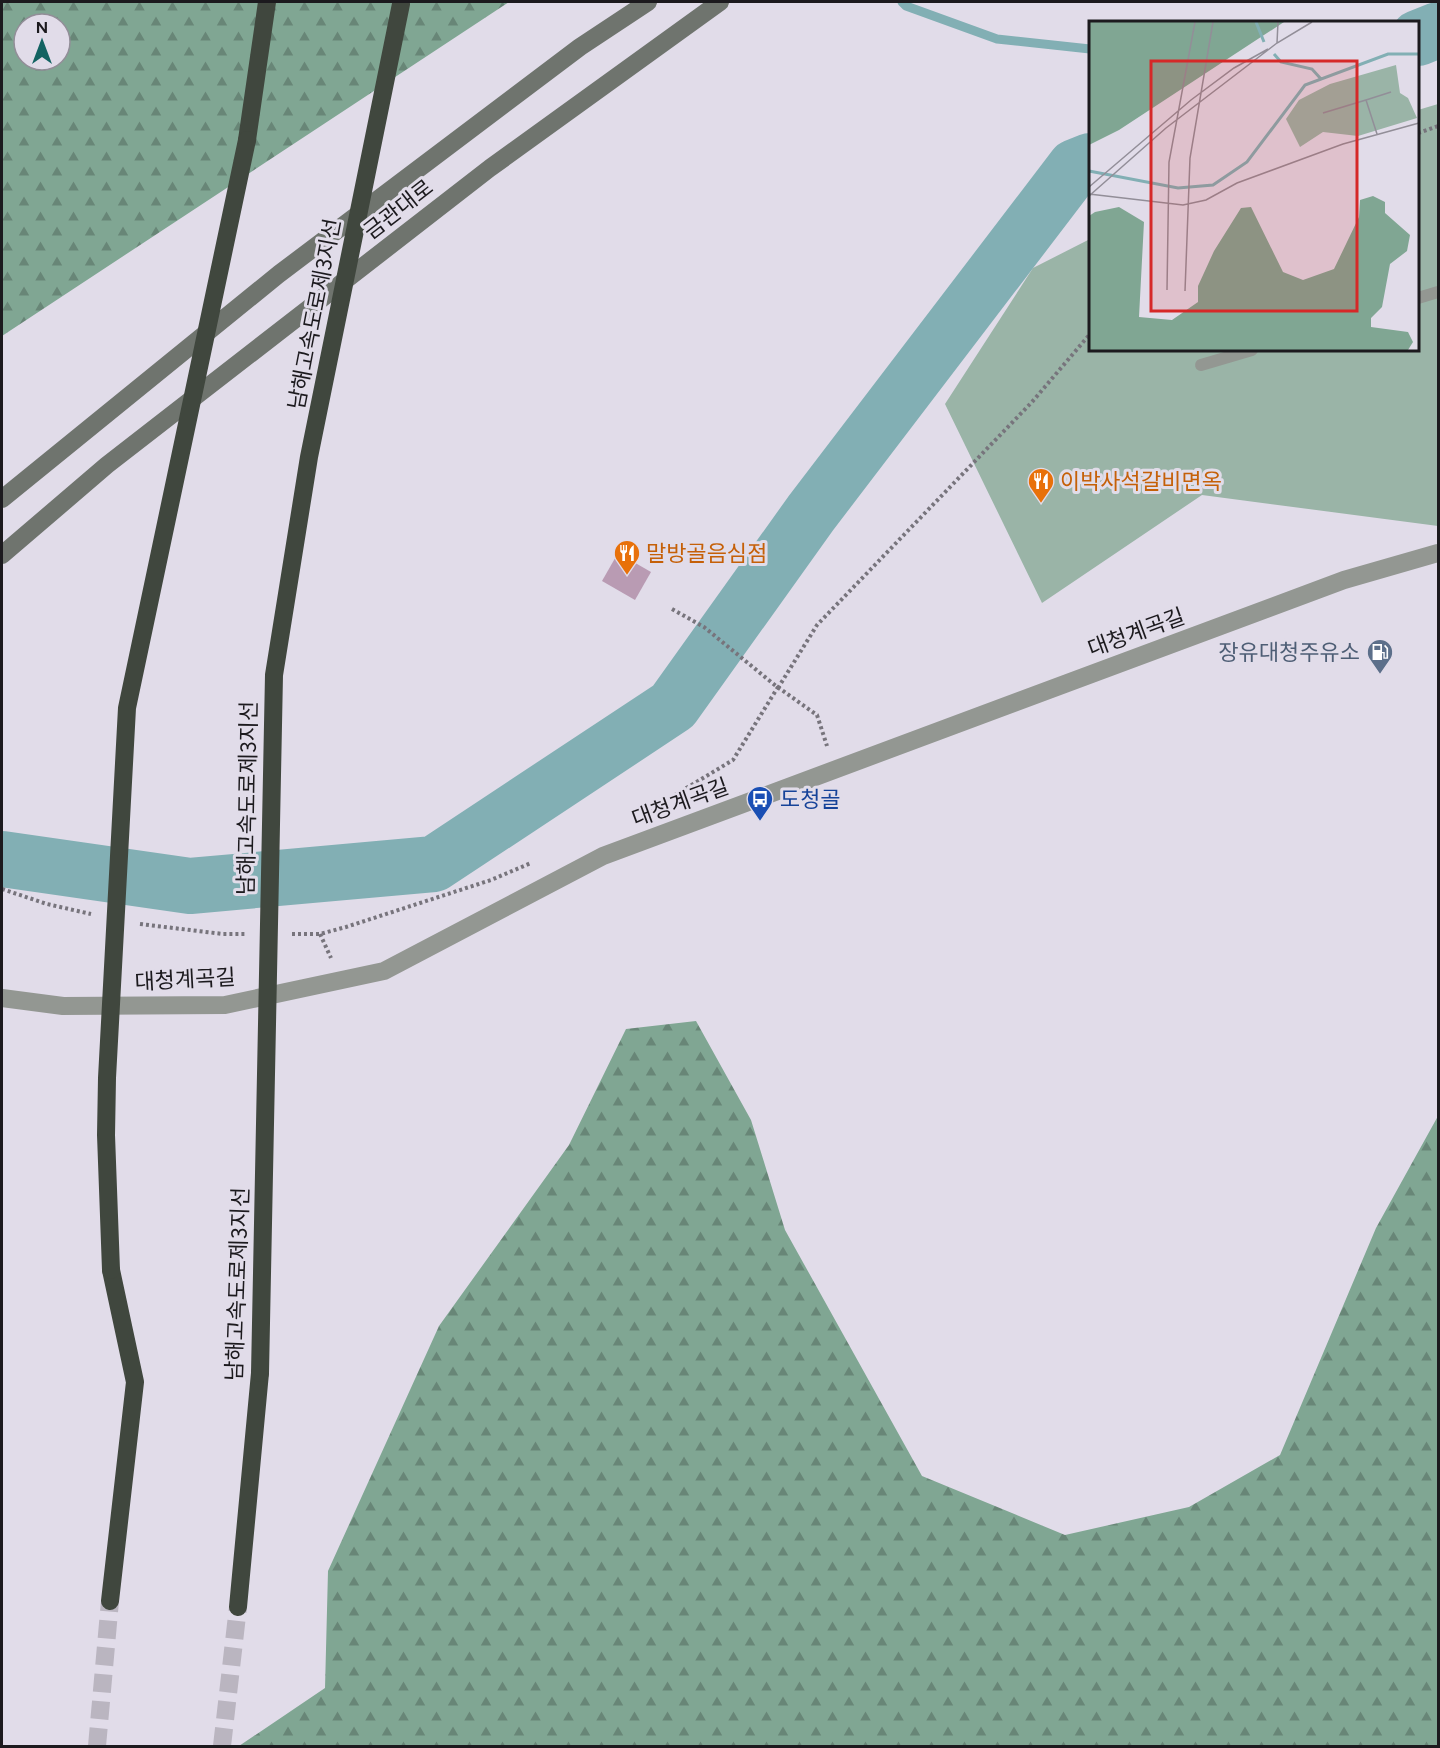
<svg xmlns="http://www.w3.org/2000/svg" width="1440" height="1748" viewBox="0 0 1440 1748" font-family="Figtree,'Noto Sans KR',sans-serif">
<defs>
<pattern id="forest-firs" width="22" height="20" patternUnits="userSpaceOnUse" patternTransform="scale(1.5)"><rect width="22" height="20" fill="#80a693"/><path d="M5 1l3.5 6h-7zM16 11l3.5 6h-7z" fill="#688677"/></pattern>
</defs>
<rect width="100%" height="100%" fill="#e1dce9"/>
<path fill="#9ab4a7" d="M1438,104v422l-236,-31 -160,108 -97,-199 88,-136 57,-29v111h328v-240z"/>
<g fill="url(#forest-firs)" fill-rule="evenodd">
<path d="M2,2h507l-507,334zM24,24h36v36h-36z"/>
<path d="M696,1021l55,99 34,110 137,246 143,59 124,-28 91,-52 96,-227 62,-112v630h-1199l86,-58 3,-117 111,-245 130,-181 57,-116z"/>
</g>
<g fill="none" stroke-linecap="round" stroke-linejoin="round">
<path stroke="#82afb4" stroke-width="9" d="M902,2l4,4 91,33 93,10"/>
<g stroke="#82afb4" stroke-width="56">
<path d="M1418,38l20,-8"/>
<path d="M2,859l188,27 244,-22 239,-158 138,-193 264,-346 15,-6"/>
</g>
</g>
<path fill="#b99bb3" d="M618,553l33,19 -16,28 -33,-19z"/>
<g fill="none" stroke-linecap="round" stroke-linejoin="round">
<g stroke="#bab5c0" stroke-width="18" stroke-dasharray="18 9" stroke-linecap="butt">
<path d="M97,1746l13,-145"/>
<path d="M222,1746l16,-139"/>
</g>
<g stroke="#77747c" stroke-width="4" stroke-dasharray="3 3" stroke-linecap="butt">
<path d="M1418,133l20,-7"/>
<path d="M672,609l32,18 72,59 41,29 10,31"/>
<path d="M778,688l39,-63 215,-223 58,-68"/>
<path d="M650,810l83,-50 45,-73"/>
<path d="M2,889l45,15 44,10"/>
<path d="M140,924l83,10h23"/>
<path d="M292,934h28l26,-7 145,-47 40,-17"/>
<path d="M320,934l11,24"/>
</g>
<g stroke="#939792" stroke-width="12">
<path d="M1418,298l20,-6"/>
<path d="M1201,365l51,-15"/>
</g>
<path stroke="#939792" stroke-width="18" d="M2,998l61,8 162,-1 159,-34 219,-115 741,-276 94,-27"/>
<g stroke="#6f746e" stroke-width="18">
<path d="M2,499l277,-225 301,-227 68,-45"/>
<path d="M2,555l105,-90 383,-297 230,-166"/>
</g>
<g stroke="#40473e" stroke-width="18">
<path d="M247,140l20,-138"/>
<path d="M110,1601l25,-219 -24,-112"/>
<path d="M238,1607l22,-234"/>
</g>
<g stroke="#40473e" stroke-width="18">
<path d="M111,1270l-5,-135 1,-57 20,-370 120,-568"/>
<path d="M260,1373l14,-698 35,-218 92,-453"/>
</g>
</g>
<defs>
<g id="restaurant-pin" transform="scale(1.35)"><path d="M0 17L-7.5 6A9.5 9.5 0 1 1 7.5 6Z" fill="#e8710a" stroke="#e1dce9"/><path d="M-5-6h1v4h1v-4h1v4h1v-4h1v5L-1.5 .5V6h-2V.5L-5-1ZM5-6V6H3V1.5H1.5Q1.5-4 5-6Z" fill="#fff"/></g>
<g id="fuel-pin" transform="scale(1.35)"><path d="M0 17L-7.5 6A9.5 9.5 0 1 1 7.5 6Z" fill="#5c6f8a" stroke="#e1dce9"/><path d="M-5.5-6h7V0h2V4h1.3V-2.5L3-4.5l.8-.8L6-3V5H2.5V1h-1V6h-7ZM-4.2-4.7v3.2H.2V-4.7Z" fill="#fff"/></g>
<g id="bus-pin" transform="scale(1.35)"><path d="M0 17L-7.5 6A9.5 9.5 0 1 1 7.5 6Z" fill="#1a4fb4" stroke="#e1dce9"/><path d="M-5-6H5V4H4V6H2V4H-2V6H-4V4H-5ZM-3.5-4V0h7V-4ZM-3.5 1.2v1.5H-2V1.2ZM2 1.2v1.5H3.5V1.2Z" fill="#fff"/></g>
</defs>
<g fill-rule="evenodd">
<use href="#restaurant-pin" x="1041" y="481"/>
<use href="#restaurant-pin" x="627" y="553"/>
<use href="#fuel-pin" x="1380" y="652"/>
<use href="#bus-pin" x="760" y="799"/>
</g>
<g text-anchor="middle" stroke-width="6" stroke-linejoin="round" paint-order="stroke">
<g font-size="22" fill="#1c1a1e" stroke="#e1dce9">
<text transform="translate(398 209) rotate(-38)" y="8">금관대로</text>
<text transform="translate(314 314) rotate(-79)" y="8">남해고속도로제3지선</text>
<text transform="translate(1136 632) rotate(-20)" y="8">대청계곡길</text>
<text transform="translate(247 798) rotate(-89)" y="8">남해고속도로제3지선</text>
<text transform="translate(680 802) rotate(-20)" y="8">대청계곡길</text>
<text transform="translate(185 979) rotate(-3)" y="8">대청계곡길</text>
<text transform="translate(237 1284) rotate(-88)" y="8">남해고속도로제3지선</text>
</g>
<g font-size="22" fill="#c56008" stroke="#e1dce9" text-anchor="start">
<text x="1060" y="489">이박사석갈비면옥</text>
<text x="646" y="561">말방골음심점</text>
</g>
<g font-size="22" fill="#4e5e75" stroke="#e1dce9" text-anchor="end">
<text x="1360" y="660">장유대청주유소</text>
</g>
<g font-size="22" fill="#164399" stroke="#e1dce9" text-anchor="start">
<text x="780" y="807">도청골</text>
</g>
</g>
<g transform="translate(1089 21)">
<rect width="330" height="330" fill="#e1dce9"/>
<path d="M307,44l4,28 8,5 9,20 -59,18 -35,-4 -23,15 -14,-28 13,-19 31,-16z" fill="#9ab4a7"/>
<path d="M0,1h195l-165,108 -30,15zM284,175l12,6v11l25,22 -3,16 -17,13 -8,43 -11,11v9l37,5 5,10 -5,8h-319v-134l6,-4 24,-5 25,15 -5,95 33,3 26,-18v-16l16,-35 27,-43 10,-1 32,65 20,8 31,-11 25,-52 1,-17z" fill="#80a693"/>
<path fill="none" stroke="#82afb4" stroke-width="3" d="M167,1l8,20M185,33l7,8 31,7 9,10M0,150l89,17 35,-3 34,-23 58,-77 83,-31h31"/>
<path fill="none" stroke="#928e98" stroke-width="1.5" d="M188,22l1,-21M277,79l25,-8M234,92l43,-13 11,34M0,166l102,-87 43,-32 34,-19M0,173l94,11 23,-5 31,-17 106,-39 76,-21M0,175l77,-68 111,-85 35,-21M78,269l2,-128 26,-140M96,270l5,-133 23,-136"/>
<path fill="#d62828" fill-opacity="0.15" stroke="#d62828" stroke-width="3" d="M62,40h206v250h-206z"/>
<rect width="330" height="330" fill="none" stroke="#1c1a1e" stroke-width="3"/>
</g>
<rect width="1440" height="1748" fill="none" stroke="#1c1a1e" stroke-width="6"/>
<g transform="translate(42 42)"><circle r="28" fill="#e1dce9" stroke="#928e98" stroke-width="1.5"/>
<path d="M0-4.5L10 22L0 15L-10 22Z" fill="#136362"/>
<text y="-9" font-size="16" font-weight="bold" text-anchor="middle" fill="#1c1a1e">N</text>
</g>
</svg>
